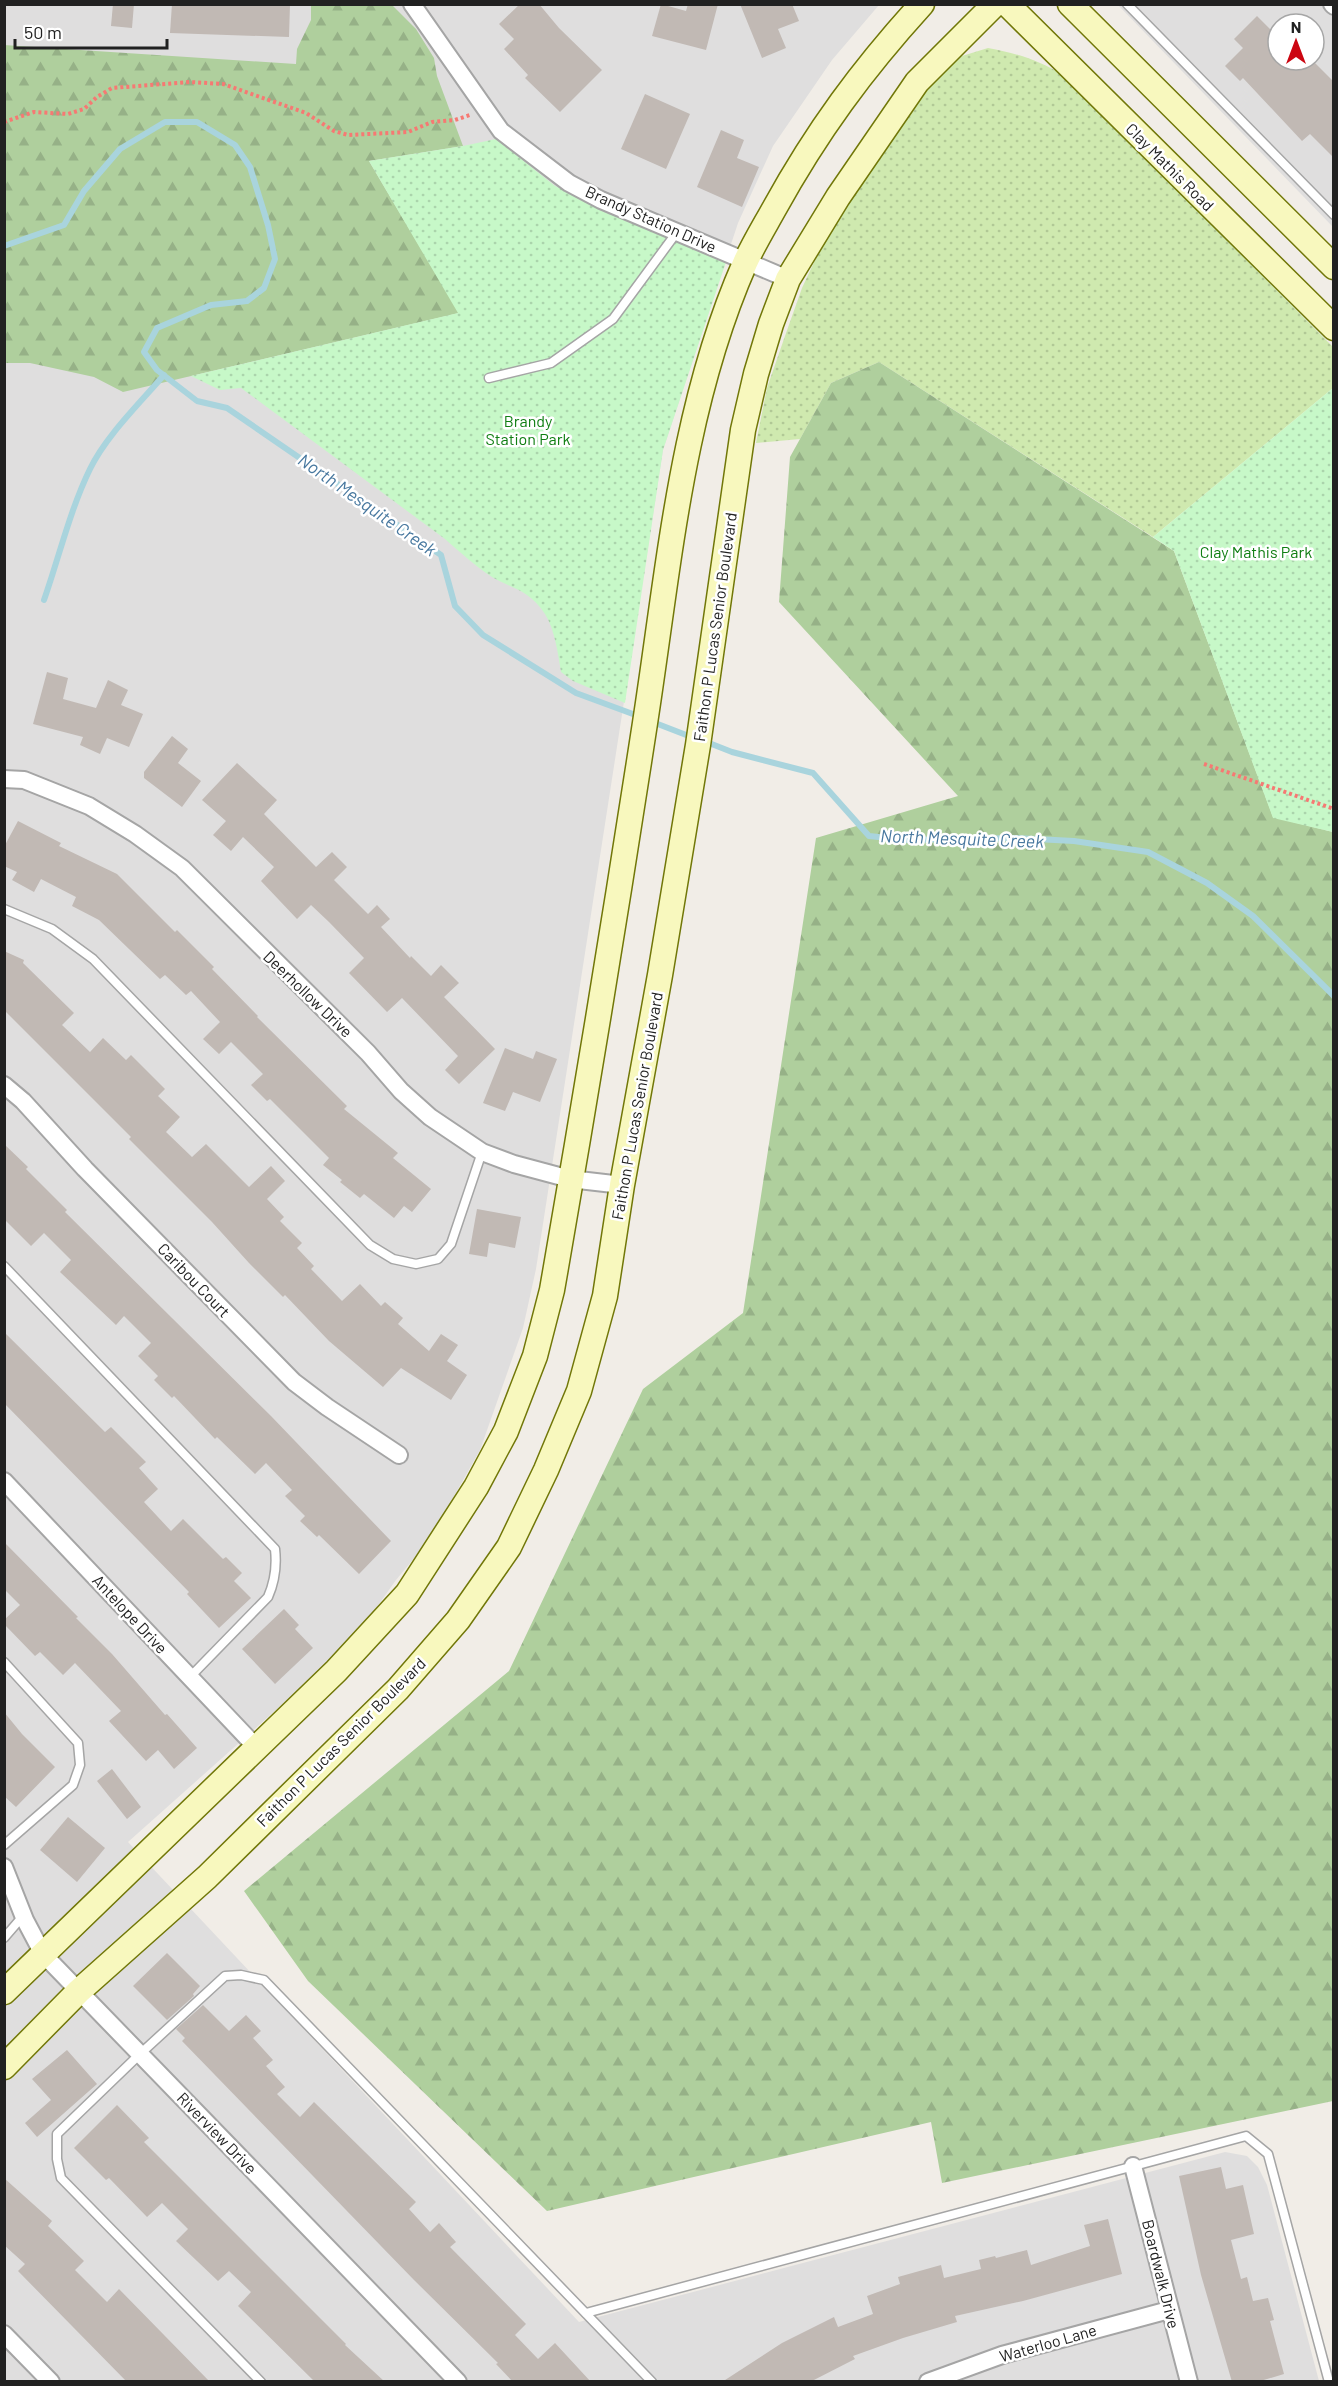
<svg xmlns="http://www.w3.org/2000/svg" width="1338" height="2386" viewBox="0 0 1338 2386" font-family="Barlow,sans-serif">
<defs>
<pattern id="grass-dots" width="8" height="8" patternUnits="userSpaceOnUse" patternTransform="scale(1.5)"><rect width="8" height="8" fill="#cfe9af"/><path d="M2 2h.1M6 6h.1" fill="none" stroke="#b1c896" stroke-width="1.8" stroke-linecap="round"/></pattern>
<pattern id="forest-firs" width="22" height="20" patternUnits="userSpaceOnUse" patternTransform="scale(1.5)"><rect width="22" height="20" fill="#afcf9d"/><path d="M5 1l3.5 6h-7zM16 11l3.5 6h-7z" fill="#96b187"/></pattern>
<pattern id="park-dots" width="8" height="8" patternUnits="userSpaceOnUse" patternTransform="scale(1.5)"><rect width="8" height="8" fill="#c7f8c8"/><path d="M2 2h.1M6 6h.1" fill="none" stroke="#abd4ac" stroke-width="1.8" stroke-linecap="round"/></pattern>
</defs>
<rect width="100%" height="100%" fill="#f1ede7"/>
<g fill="#dfdede" fill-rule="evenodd">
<path d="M5,5h874l-47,55 -59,86 -35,77 -75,227 -127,819 -13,59 -43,122 -50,89 -34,41 -45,63 -223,199 451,480 646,-170 22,4 11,11 9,18 52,196 -1314,1z"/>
<path d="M1118,5h215v222zM1278,24h36v36h-36z"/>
</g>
<path fill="url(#grass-dots)" d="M988,48c28,5 50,12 75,27l270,272v41l-180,149 -274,-175 -48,21 -31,56 -44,4 11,-55 18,-52 17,-48 22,-47 70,-112 53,-65 15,-8z"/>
<g fill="url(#forest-firs)">
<path d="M311,5h81l24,24 18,29 3,18 26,70 -94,15 90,152 -336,79 -29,-15 -64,-14h-25l-1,-318 292,19 1,-15 14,-29z"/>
<path d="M879,362l295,189 99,266 60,15v1269l-391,82 -11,-61 -384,89 -239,-230 -64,-90 265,-220 134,-282 100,-76 73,-475 142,-42 -179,-194 11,-145 41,-74z"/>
</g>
<g fill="url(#park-dots)">
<path d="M496,139l59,47 171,76 -63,188 -38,253 -52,-22 -12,-9c-3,-18 -6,-42 -16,-58 -16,-24 -30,-24 -53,-37 -17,-11 -32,-25 -47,-38l-204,-151 -21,2 -29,-14 267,-63 -89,-152 94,-15z"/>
<path d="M1333,388v444l-60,-14 -99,-267 -21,-14z"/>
</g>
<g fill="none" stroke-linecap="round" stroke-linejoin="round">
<g stroke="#a9d4dd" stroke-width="6">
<path d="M4,246l60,-21 20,-34 36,-42 45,-27h32l38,23 15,22 18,58 7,34 -11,29 -17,13 -36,4 -54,23 -13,24 13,18 40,31 30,7 214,147 14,51 28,29 93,58 65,24"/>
<path d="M44,600c15,-43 26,-90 46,-131 16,-33 49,-65 74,-94"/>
<path d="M650,721l44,17"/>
<path d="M704,741l28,11 81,21 56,63 38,4 108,-2 59,3 74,11 59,31 46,33 81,80"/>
</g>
</g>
<g fill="#c1b9b4">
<path d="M113,4h21l-2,24 -21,-2z"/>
<path d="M172,4h118l-1,33 -119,-4z"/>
<path d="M520,4h19l20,24 43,42 -42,42 -35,-34 3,-3 -24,-26 10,-10 -15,-15z"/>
<path d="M661,4l25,7 2,-7h30l-12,46 -54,-14z"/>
<path d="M740,4h52l7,17 -21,8 8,19 -24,10z"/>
<path d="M1257,16l21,21v23h34l22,22v76l-24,-24 -8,7 -59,-63 -3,3 -15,-15 18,-18 -9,-9z"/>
<path d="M645,94l45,20 -24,55 -45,-20z"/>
<path d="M721,130l23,10 -7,18 22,9 -17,40 -45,-20z"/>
<path d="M47,672l21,6 -5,21 33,9 12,-28 20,10 -7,15 22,9 -14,33 -22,-9 -7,16 -20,-9 3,-8 -50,-13z"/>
<path d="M172,736l16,13 -10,14 23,18 -19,26 -38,-29v-6z"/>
<path d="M237,763l40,37 -13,14 52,53 16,-15 15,15 -13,13 34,34 9,-9 13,14 -9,8 29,31 1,-2 20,20 10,-11 18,18 -15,14 51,52 -36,35 -14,-14 13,-14 -56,-58 -15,14 -38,-39 15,-15 -35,-36 -18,-17 -14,14 -36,-38 13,-14 -31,-30 -12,14 -18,-16 13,-14 -24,-21z"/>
<path d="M18,821l43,22 -2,3 58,28 58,58 2,-2 37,37 -2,2 46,47 -1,1 90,89 -3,3 54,44 -5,5 38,31 -19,23 -8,-6 -10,12 -30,-24 -4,4 -20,-16 2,-2 -19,-15 6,-7 -59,-59 -3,2 -16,-16 12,-11 -32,-32 -12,12 -16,-15 17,-17 -29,-31 -5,4 -21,-20 -5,4 -61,-59 -27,-14 4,-9 -35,-18 -7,13 -22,-12 5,-8 -13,-6v-19z"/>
<path d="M4,951l20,9 -1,3 51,50 -12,12 28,27 13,-14 23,22 5,-5 34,34 -7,7 22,21 -14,15 26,25 14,-13 43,43 22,-21 14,15 -18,18 17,18 -4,4 22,22 -5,5 17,18 -3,3 31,32 18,-17 21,22 4,-4 18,16 -5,6 31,27 12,-17 17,11 -11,16 20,14 -16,25 -50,-32 -18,19 -54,-46 -44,-46 -2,2 -34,-34 -37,-41 -83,-83 2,-2 -127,-127z"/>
<path d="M505,1048l28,11 3,-8 21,8 -17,43 -27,-10 -8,19 -22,-8z"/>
<path d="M4,1144l24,23 -2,2 41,41 -2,2 206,204 120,125 -32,33 -40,-39 -2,2 -17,-16 5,-5 -20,-20 7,-6 -26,-27 -11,11 -38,-37 -2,2 -41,-43 -2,2 -18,-18 4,-4 -20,-20 13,-13 -27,-27 -8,9 -56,-53 11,-12 -27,-27 -13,13 -27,-27z"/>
<path d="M477,1209l44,8 -6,31 -26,-5 -2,14 -18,-3z"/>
<path d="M4,1332l101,100 6,-5 35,35 -7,6 19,21 -14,13 27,29 12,-12 40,40 3,-2 16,16 -8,8 17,17 -32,30 -32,-34 2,-2 -185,-189z"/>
<path d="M4,1542l74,75 -2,1 36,36 53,61 2,-1 30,34 -23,21 -16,-19 -12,11 -25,-27 -12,-13 12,-10 -46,-48 -12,12 -23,-23 -5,4 -31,-32v-4l16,-15 -16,-16z"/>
<path d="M284,1609l15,16 -4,4 18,19 -38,36 -33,-35z"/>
<path d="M4,1712l18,22 33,33 -39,40 -12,-11z"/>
<path d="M112,1769l29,38 -14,12 -30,-38z"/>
<path d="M68,1817l37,31 -28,34 -37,-32z"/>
<path d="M167,1953l33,33 -7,8 1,2 -27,24 -34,-34z"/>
<path d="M203,2005l26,26 17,-16 15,16 -8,7 20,22 -7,6 19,21 -8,7 23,23 14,-15 102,100 -7,7 21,23 9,-9 17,19 -6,5 76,77 -11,11 23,24 17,-16 36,39h-78l-17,-18 2,-1 -84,-83 -232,-239 3,-3 -9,-9z"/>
<path d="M67,2050l30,34 -60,53 -12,-14 26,-23 -19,-21z"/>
<path d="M117,2105l32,33 -5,4 202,202 -1,1 40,37h-70l-77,-76 13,-14 -22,-21 -11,10 -42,-40 12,-12 -26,-26 -15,14 -38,-39 -3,2 -32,-32z"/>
<path d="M1221,2167l5,22 17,-4 11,49 -23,6 10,39 6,-2 6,24 15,-3 6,22 -4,1 14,53 -27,8h-25l-31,-107 -22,-99z"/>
<path d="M4,2178l48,43 -4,5 36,35 -9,9 32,32 12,-13 91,93h-83l-109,-111 7,-7 -21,-19z"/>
<path d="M1108,2219l14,55 -99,27 -68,15 2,6 -54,16 -50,18 2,3 -45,23h-88l60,-39 52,-26 4,10 35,-13 -6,-18 33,-12 -2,-7 43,-12 3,13 37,-9 -2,-9 16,-4 1,2 31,-8 4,15 59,-19 -6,-21z"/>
</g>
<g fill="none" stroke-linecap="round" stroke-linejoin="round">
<g stroke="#a5a5a5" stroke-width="11">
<g id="service">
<path d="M1127,4l207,211"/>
<path d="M489,378l62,-15 62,-44 64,-87"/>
<path d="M4,909l48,20 41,30 277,286 23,14 23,5 22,-5 13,-15 31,-92"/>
<path d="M4,1266l271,283c2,17 0,32 -7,48l-78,80"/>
<path d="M4,1662l74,81 2,22 -7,20 -69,60"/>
<path d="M4,1938l19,-22"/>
<path d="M586,2313l660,-177 22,18 61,228"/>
<path d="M261,2382l-200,-204 -4,-19v-25l83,-80 85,-78 16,-1 23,5 388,402"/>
</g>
</g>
<g stroke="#a5a5a5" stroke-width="20">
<g id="minor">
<path d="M412,4l89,127 68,52 32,17 187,79"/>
<path d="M1332,4l2,2"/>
<path d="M4,779l20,1 65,26 46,28 47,34 186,185 33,38 29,26 52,35 32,12 56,15 52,6"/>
<path d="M4,1085l19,16 62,68 209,213 33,25 72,48"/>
<path d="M4,1481l253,267"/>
<path d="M4,1867l21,53 18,34 415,428"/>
<path d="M1133,2166l56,216"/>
<path d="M4,2334l47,48"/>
<path d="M928,2382l74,-27 167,-45"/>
</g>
</g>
<g stroke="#717708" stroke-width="27">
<g id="secondary">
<path d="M1007,4l327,324"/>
<path d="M1070,4l264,263"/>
<path d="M4,1992l332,-321 71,-77 69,-107 30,-56 29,-75 17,-66c33,-189 64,-378 93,-567 24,-155 36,-315 100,-460 8,-18 19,-36 29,-54 43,-78 88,-139 148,-205"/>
<path d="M4,2067l75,-76 128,-114 191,-188 60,-69 51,-73 37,-77 33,-79 26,-95 17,-111 38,-210 38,-230 45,-315 13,-56 15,-50 17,-45 50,-82 79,-115 78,-78"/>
</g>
</g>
<g stroke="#f67973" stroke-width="4" stroke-dasharray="3 3" stroke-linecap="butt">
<path d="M4,122l30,-10 34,2 16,-5 13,-12 15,-9 78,-6 33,2 83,29 28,18 14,4 60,-3 24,-10 23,-2 15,-5"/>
<path d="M1204,764l130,45"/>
</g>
<use href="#service" stroke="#fff" stroke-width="8"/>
<use href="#minor" stroke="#fff" stroke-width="16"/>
<use href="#secondary" stroke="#f8f8be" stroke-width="24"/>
</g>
<g text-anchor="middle" stroke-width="5" stroke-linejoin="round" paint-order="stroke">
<g font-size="16" fill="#212121" stroke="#fff">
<text transform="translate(1170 167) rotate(45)" y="6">Clay Mathis Road</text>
<text transform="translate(651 219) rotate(24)" y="6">Brandy Station Drive</text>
<text transform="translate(715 627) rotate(-82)" y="6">Faithon P Lucas Senior Boulevard</text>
<text transform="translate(308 994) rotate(44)" y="6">Deerhollow Drive</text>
<text transform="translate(637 1106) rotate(-80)" y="6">Faithon P Lucas Senior Boulevard</text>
<text transform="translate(194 1280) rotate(46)" y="6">Caribou Court</text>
<text transform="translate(130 1614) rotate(47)" y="6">Antelope Drive</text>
<text transform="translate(341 1742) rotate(-45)" y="6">Faithon P Lucas Senior Boulevard</text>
<text transform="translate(217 2133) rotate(46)" y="6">Riverview Drive</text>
<text transform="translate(1161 2274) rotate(76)" y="6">Boardwalk Drive</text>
<text transform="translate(1048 2343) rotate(-16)" y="6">Waterloo Lane</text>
</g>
<g font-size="16" fill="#0f7e12" stroke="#fff">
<text x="528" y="427">Brandy<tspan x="528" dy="18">Station Park</tspan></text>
<text x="1256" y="558">Clay Mathis Park</text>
</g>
<g font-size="18" font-style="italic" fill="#48789f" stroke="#fff">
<text transform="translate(367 505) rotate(35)" y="6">North Mesquite Creek</text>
<text transform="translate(962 839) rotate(2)" y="6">North Mesquite Creek</text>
</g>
</g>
<rect width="1338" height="2386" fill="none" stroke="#212121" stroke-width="12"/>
<g transform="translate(1296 42)"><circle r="28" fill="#ffffff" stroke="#a6a6a6" stroke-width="1.5"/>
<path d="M0-4.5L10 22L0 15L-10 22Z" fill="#cc0611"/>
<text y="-9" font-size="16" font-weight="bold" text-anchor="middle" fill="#212121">N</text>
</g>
<path d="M15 39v9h152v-9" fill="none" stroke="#212121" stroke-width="3"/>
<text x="24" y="39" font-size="18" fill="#212121" stroke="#ffffff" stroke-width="4.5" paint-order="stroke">50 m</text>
</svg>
